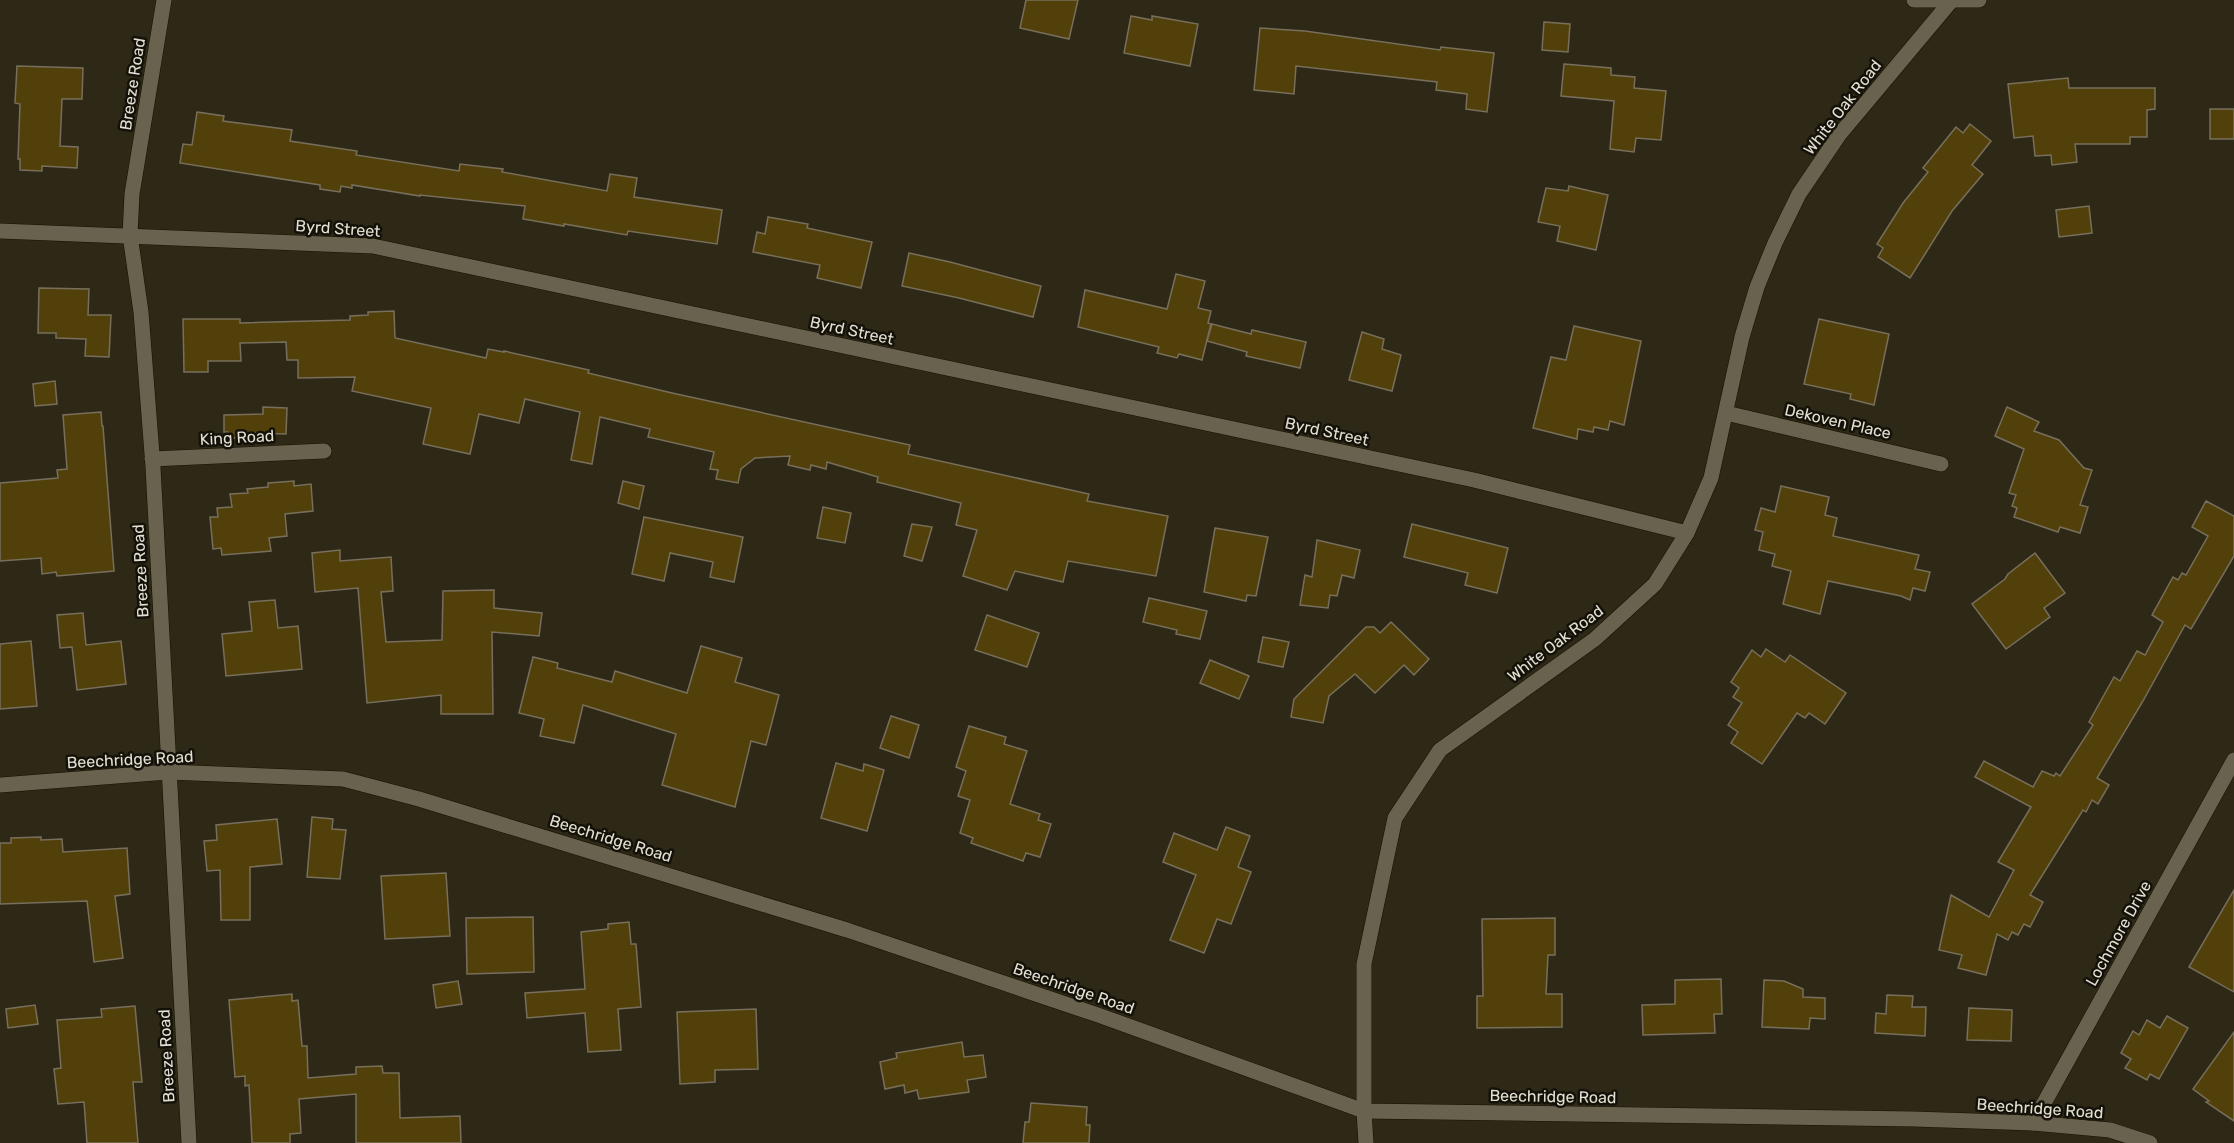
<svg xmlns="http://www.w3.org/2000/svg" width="2234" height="1143" viewBox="0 0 2234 1143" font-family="Rubik,sans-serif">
<rect width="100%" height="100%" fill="#2e2816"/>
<g fill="#52400a" stroke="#776f5c" stroke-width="1.5">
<path d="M1026,0h52l-9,39 -49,-11z"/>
<path d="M1131,16l21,4v-4l46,8 -8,42 -66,-13z"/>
<path d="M1544,22l26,2 -2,28 -26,-2z"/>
<path d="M1260,28l45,3 135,19 1,-3 53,6 -7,59 -21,-3 1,-15 -31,-4 1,-8 -141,-16 -2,28 -40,-4z"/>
<path d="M1564,64l47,4v7l24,2 -1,11 32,3 -5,49 -25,-2 -2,14 -24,-3 4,-48 -53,-5z"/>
<path d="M17,66l66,2 -1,31h-20l-2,47 18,1 -1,21 -35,-2v5l-22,-1v-11h-2l2,-55 -5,-1z"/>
<path d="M2068,78l1,10h86v21l-8,1v27h-17v7h-55l2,18 -25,3 -1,-10 -16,1 -2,-20 -19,2 -6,-54z"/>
<rect x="2210" y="109" width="24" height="30"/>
<path d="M197,112l27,4 -1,5 69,9 -2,11 67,10 -1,4 103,16 1,-7 43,5 -1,3 105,19 3,-17 27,4 -3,19 88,13 -5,34 -89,-13 -1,4 -63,-11v2l-41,-7 2,-13 -105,-11v1l-68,-11v3l-11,-2 -1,6 -20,-3v-4l-140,-22 3,-19 9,1z"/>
<path d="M1970,124l21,17 -19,24 11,9 -31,37 -42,67 -32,-21 5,-9 -6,-4 26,-41 25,-31 -5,-4 33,-41 7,6z"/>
<path d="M1569,186l39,9 -12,55 -39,-9 3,-15 -22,-4 8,-34 22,3z"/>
<path d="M2089,206l3,27 -33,4 -3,-27z"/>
<path d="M768,217l40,7 -1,4 65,14 -11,46 -44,-10 3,-13 -67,-13 4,-20 8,2z"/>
<path d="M909,253l41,9 91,24 -8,31 -74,-19 -57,-12z"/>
<path d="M1176,274l29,7 -7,27 13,3 -3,12 3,1 -9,36 -23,-6 -2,4 -20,-5 2,-6 -81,-20 7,-37 82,19z"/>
<path d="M39,288l50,1 -1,26h23l-2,42 -24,-1 1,-17 -30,-1v-5h-18z"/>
<path d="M394,311l1,27 91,20 2,-9 16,3v-1l85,19 -1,3 84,20 238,52 -2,9 181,40 -2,7 81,15 -12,60 -88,-15 -5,21 -48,-11 -8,19 -44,-14 14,-46 -21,-5 5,-22 -84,-21 1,-5 -51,-15 -1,7 -15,-4 -1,5 -22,-5 2,-9 -35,2 -14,11 -3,14 -22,-4 2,-9 -8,-1 4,-17 -66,-15 2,-8 -50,-12 -8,47 -21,-4 9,-48 -55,-13 -6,24 -40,-9 -9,40 -47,-10 8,-36 -79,-17 3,-14 -57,1v-18h-11l-1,-18 -46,1 1,18h-33v11h-24l-1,-53h57v4l110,-3v-4l18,-1v-3z"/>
<path d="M1819,319l70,15 -15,71 -24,-6 1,-5 -47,-10z"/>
<path d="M1212,324l39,10 1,-4 54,12 -6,26 -54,-12 1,-4 -40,-11z"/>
<path d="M1574,326l67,15 -17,84 -14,-4 -2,9 -14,-3 -1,5 -15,-3 -1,10 -44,-11 18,-71 15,3z"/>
<path d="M1362,332l22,7 -2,10 19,6 -9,36 -43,-11z"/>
<path d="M55,381l2,23 -22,2 -2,-22z"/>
<path d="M263,407l24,1 -1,26 -32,-1v5h-26v-6h-4v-17l39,-1z"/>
<path d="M2007,407l32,15 -5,9 25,9 25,28 8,2 -12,35 8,2 -8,26 -20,-6 -2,5 -44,-15 3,-9 -5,-2 4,-11 -7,-2 15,-44 -29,-13z"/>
<path d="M101,412l1,14h1l11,145 -57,5 -1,-4 -14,2 -1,-16 -41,3v-78l58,-5 -1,-8 10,-1 -4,-54z"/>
<path d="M294,481v5l17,-2 2,27 -28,3 2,22 -18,2 2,13 -49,4 -1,-7 -8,1 -3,-32h8l-1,-9 15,-1 -2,-13 18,-1 -1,-4 21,-2v-4z"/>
<path d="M623,481l21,5 -5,23 -21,-6z"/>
<path d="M1781,486l48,11 -4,18 12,3 -4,18 86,19 -4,14 15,3 -5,19 -12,-3 -3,12 -9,-4 -73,-15 -8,33 -37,-10 8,-33 -19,-5 3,-12 -16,-4 4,-18 -8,-2 6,-22 14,4z"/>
<path d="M2206,501l28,15v40l-43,73 -6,-4 -42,76 -46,77 12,7 -11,19 -6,-4 -6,12 -3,-2 -53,85 13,7 -13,25 -6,-3 -6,11 -6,-3 -4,8 -11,-6 -11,41 -28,-7 4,-13 -23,-5 12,-55 38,22 25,-47 -16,-8 33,-55 -56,-30 9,-16 49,26 9,-16 12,5 2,-3 4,3 33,-51 -4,-3 25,-45 6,4 17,-30 8,4 18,-33 -11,-7 21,-38 5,3 4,-7 4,2 22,-39 -16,-9z"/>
<path d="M823,507l28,6 -6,30 -28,-5z"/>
<path d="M644,517l99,20 -9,45 -24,-5 3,-15 -43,-9 -6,28 -32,-7z"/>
<path d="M912,524l20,3 -10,34 -18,-5z"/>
<path d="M1412,524l96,24 -11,45 -32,-8 3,-12 -64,-16z"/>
<path d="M1215,528l53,9 -12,59 -9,-1 -1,6 -42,-9z"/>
<path d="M1317,540l43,10 -6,28 -12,-3 -5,21 -7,-1 -2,13 -28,-3 5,-30 7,2z"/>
<path d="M340,550v11l51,-4 2,34 -12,1 5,50 56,-2 1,-49 51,-1v18l48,5 -3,23 -47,-4 1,82h-52v-19l-74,8 -9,-115 -43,4 -3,-39z"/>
<path d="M2035,553l30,40 -21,15 6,9 -44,32 -34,-45 33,-25 3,-5z"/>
<path d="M1149,598l58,13 -7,28 -24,-5 1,-4 -34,-8z"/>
<path d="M275,600l3,28 20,-2 4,43 -76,7 -4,-42 30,-3 -3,-29z"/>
<path d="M83,613l3,32 35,-4 5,43 -49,6 -5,-43 -12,1 -3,-33z"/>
<path d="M987,615l52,18 -12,34 -52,-17z"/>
<path d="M1391,622l38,37 -15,16 -10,-10 -29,28 -20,-19 -26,22 -6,27 -32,-6 3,-18 72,-72h8l6,6z"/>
<path d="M1263,637l26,5 -6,25 -25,-5z"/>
<path d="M31,641l6,65 -37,3v-65z"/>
<path d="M701,646l41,12 -7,24 44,13 -13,50 -15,-4 -16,66 -73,-22 14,-51 -93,-29 -9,38 -34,-7 4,-17 -25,-6 14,-56 25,6 -1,5 55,14 3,-11 72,22z"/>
<path d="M1766,649l19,13 5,-7 56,38 -21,31 -16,-11 -4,5 -8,-5 -35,51 -31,-21 7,-11 -10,-7 14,-22 -9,-6 6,-9 -8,-6 21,-32 9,7z"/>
<path d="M1210,660l39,16 -10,23 -39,-16z"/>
<path d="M891,716l28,9 -10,33 -29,-10z"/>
<path d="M969,726l37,11 -2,7 23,7 -17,53 30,10 -2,6 13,4 -11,33 -14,-4 -3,8 -52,-18 2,-5 -13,-5 10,-33 -12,-4 8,-25 -10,-4z"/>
<path d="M836,763l27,8 1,-7 20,6 -17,61 -46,-13z"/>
<path d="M312,817l21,2 -1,10 14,1 -6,49 -33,-2z"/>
<path d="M277,819l5,45 -32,3v53h-29l-1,-50 -13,1 -3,-30 13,-1 -1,-15z"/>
<path d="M1226,827l24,9 -12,31 13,5 -20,52 -14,-5 -13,34 -34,-13 26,-65 -33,-13 11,-29 43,17z"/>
<path d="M41,837v3l21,-1 1,13 64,-4 3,46 -15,2 8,62 -29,4 -7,-61 -87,3v-61h11v-5z"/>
<path d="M446,873l4,63 -65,3 -4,-63z"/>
<path d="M2234,890v102l-45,-25z"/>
<path d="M533,917l1,55 -67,2 -1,-56z"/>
<path d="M1555,918v37h-7l-2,39h16v33l-85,1v-32h6l-1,-77z"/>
<path d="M629,922l2,22h5l5,63 -23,2 3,41 -33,2 -3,-39 -58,5 -2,-25 60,-4 -4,-57 27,-3v-5z"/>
<path d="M1721,979l1,35h-8l1,19 -72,2 -1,-30 33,-1v-24z"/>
<path d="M1764,980l20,1 19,8v8l22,1v21l-15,-1 -1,11 -47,-2z"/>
<path d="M458,981l4,23 -26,4 -3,-23z"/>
<path d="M292,994v7l6,-1 4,46h5l1,32 48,-4v-7l26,-1 1,7h16l1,45 60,-2 1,27h-105v-49l-57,5 2,34 -11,1v9h-38l-3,-58 -4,1v-10l-10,1 -6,-77z"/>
<path d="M1887,995l26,1 -1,11h14l-1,29 -50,-3 1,-20 10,1z"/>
<path d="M35,1005l3,19 -30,4 -2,-19z"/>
<path d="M135,1006l7,76h-9l5,61h-51l-3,-41 -26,2 -4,-35 7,-1 -4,-48 45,-3 -1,-8z"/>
<path d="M1969,1008l43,2 -1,31 -44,-1z"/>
<path d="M756,1009l2,60 -43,1v12l-35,2 -3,-72z"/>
<path d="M2167,1016l21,12 -29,51 -9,-5 -3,6 -22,-12 6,-9 -10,-6 12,-22 6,4 8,-15 13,8z"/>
<path d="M2234,1032v89l-28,-19 3,-1 -16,-12z"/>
<path d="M962,1042l2,15 19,-2 3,22 -19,3 2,12 -50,7 -2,-9 -12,3 -1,-8 -19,4 -5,-27 17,-4 -1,-5z"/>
<path d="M1031,1103l56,4 -1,18h4l-1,18h-66l2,-21h4z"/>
</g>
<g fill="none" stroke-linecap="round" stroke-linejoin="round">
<g stroke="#161002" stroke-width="16">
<g id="minor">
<path d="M164,0l-32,194 -2,41 11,77 12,155 36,676"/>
<path d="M1914,0h65"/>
<path d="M0,231l373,15 1101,234 213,53"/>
<path d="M1726,413l215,51"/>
<path d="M152,459l172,-8"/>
<path d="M0,785l168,-13 175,7 76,20 428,131 251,85 266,96 550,8 119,4 77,7 40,13"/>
<path d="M2033,1123l201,-363"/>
<path d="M1366,1143l-2,-32v-147l31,-146 45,-68 155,-111 60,-55 32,-51 24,-55 31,-141 15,-50 18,-44 24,-49 40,-59 113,-135"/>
</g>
</g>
<use href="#minor" stroke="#69624f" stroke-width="15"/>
</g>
<g text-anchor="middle" stroke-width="5" stroke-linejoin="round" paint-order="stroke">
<g font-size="16" fill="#e3dfd4" stroke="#141109">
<text transform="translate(132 84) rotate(-81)" y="6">Breeze Road</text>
<text transform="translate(1842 107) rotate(-52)" y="6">White Oak Road</text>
<text transform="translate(338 228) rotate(4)" y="6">Byrd Street</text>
<text transform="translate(852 330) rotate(12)" y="6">Byrd Street</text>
<text transform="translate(1838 421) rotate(13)" y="6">Dekoven Place</text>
<text transform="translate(1327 431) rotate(12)" y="6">Byrd Street</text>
<text transform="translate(237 437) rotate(-3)" y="6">King Road</text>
<text transform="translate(140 571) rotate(-93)" y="6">Breeze Road</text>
<text transform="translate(1555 643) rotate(-37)" y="6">White Oak Road</text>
<text transform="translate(130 759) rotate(-3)" y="6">Beechridge Road</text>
<text transform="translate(611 838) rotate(17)" y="6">Beechridge Road</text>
<text transform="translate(2118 933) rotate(-61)" y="6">Lochmore Drive</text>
<text transform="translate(1074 988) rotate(19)" y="6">Beechridge Road</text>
<text transform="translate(166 1056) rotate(-93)" y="6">Breeze Road</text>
<text transform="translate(1553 1096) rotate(1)" y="6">Beechridge Road</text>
<text transform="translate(2040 1108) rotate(4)" y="6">Beechridge Road</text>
</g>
</g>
</svg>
